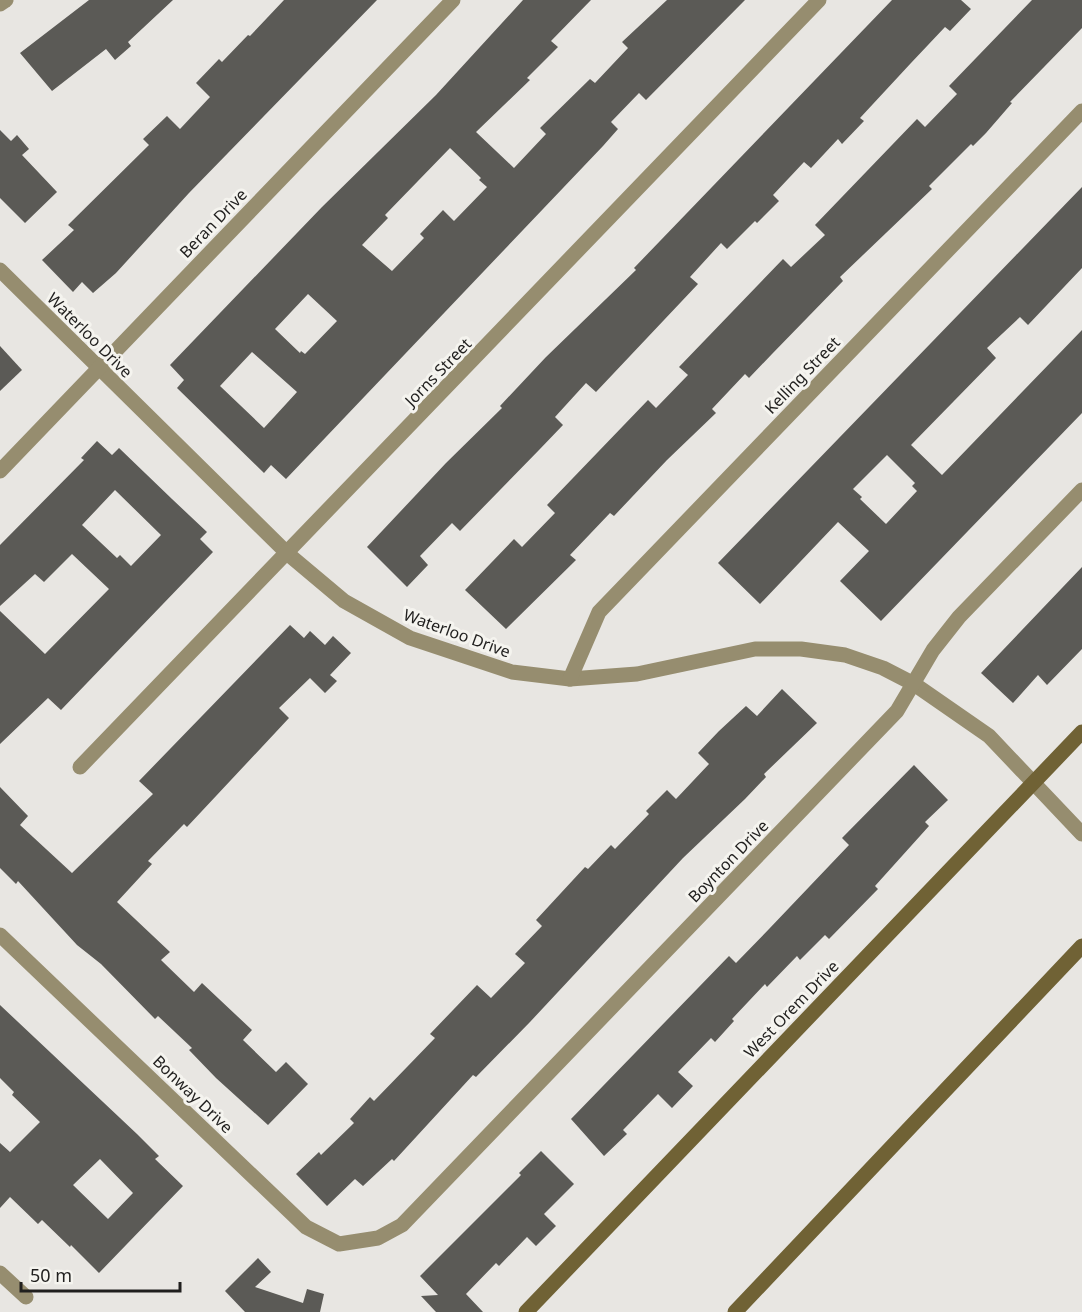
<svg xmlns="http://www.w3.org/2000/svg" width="1082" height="1312" viewBox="0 0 1082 1312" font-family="'Noto Sans',sans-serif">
<rect width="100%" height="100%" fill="#e8e6e2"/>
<g fill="#5b5a56" fill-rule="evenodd">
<path d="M89,0h84l-45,42 3,4 -16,14 -9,-11 -54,42 -32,-38z"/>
<path d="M284,0h93l-188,193 -73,80 -23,20 -11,-11 -9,10 -31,-32 32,-30 -6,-5 81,-80 -6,-6 24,-23 13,13 30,-32 -14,-14 23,-24 3,3 26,-27 2,1z"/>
<path d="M523,0h68l-40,41 7,6 -31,31 3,2 -54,52 38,36 32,-34 -6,-6 50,-49 5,4 33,-35 -6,-6 45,-42h78l-99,100 -7,-7 -28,29 7,7 -15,17 -317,333 -15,-14 -7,8 -87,-85 7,-8 -14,-15 152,-158 114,-112zM450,148l31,30 -2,2 8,7 -33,34 -11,-11 -23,24 4,4 -32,33 -30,-26 26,-27 -3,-3zM308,294l29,27 -32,33 -4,-3 -1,2 -25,-24zM252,352l45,40 -33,36 -44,-42z"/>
<path d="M892,0h69l10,9 -21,22 -5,-4 -34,36 -51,55 4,3 -22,23 -4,-5 -27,29 -7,-6 -31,33 6,6 -22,22 -2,-2 -28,28 -6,-6 -31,34 8,7 -102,108 -10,-9 -31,34 8,8 -24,25 -79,81 -8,-8 -32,33 8,9 -21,22 -40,-40 79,-84 56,-55 -2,-2 46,-49 90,-87 -2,-2z"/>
<path d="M1032,0h50v28l-72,74 2,1 -26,30 -13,13 -2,-2 -42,42 3,3 -92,88 3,4 -71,73 -23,24 -4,-4 -33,35 4,4 -49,47 -53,56 -4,-3 -40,42 6,5 -70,69 -41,-39 49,-51 8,8 33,-34 -8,-8 101,-105 8,8 32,-33 -9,-8 104,-108 8,8 34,-32 -10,-10 102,-106 8,8 32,-33 -8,-8z"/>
<path d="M0,130l11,11 6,-6 12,14 -7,6 35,37 -32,31 -25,-25z"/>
<path d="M1082,187v81l-54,57 -8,-8 -33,31 9,10 -85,87 31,30 140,-145v83l-201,208 -41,-40 29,-30 -31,-29 -78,82 -42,-41zM887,455l28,28 -3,3 5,5 -31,33 -26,-25 2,-2 -9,-8z"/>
<path d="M0,346l22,24 -22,21z"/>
<path d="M97,441l15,14 7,-7 53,51 35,33 -7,7 13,13 -152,158 -13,-12 -48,46v-133l45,43 64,-65 -37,-35 -28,28 -9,-8 -35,32v-61l84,-85 -3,-2zM115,490l46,45 -30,31 -11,-11 -3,3 -35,-33z"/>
<path d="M1082,567v82l-35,36 -9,-10 -25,28 -32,-30z"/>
<path d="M290,625l14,13 6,-7 15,14 8,-9 18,17 -21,22 7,6 -12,12 -15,-15 -31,30 10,10 -102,109 -3,-3 -36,37 4,3 -35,38 53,50 -9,8 33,32 8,-9 50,47 -9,10 33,32 10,-10 22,22 -40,41 -52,-47 -27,-28 3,-2 -34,-32 -3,3 -54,-55 -24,-19 -59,-64 -2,3 -16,-16v-81l28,29 -8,9 52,48 81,-79 -14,-13z"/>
<path d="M782,689l35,34 -53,51 2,3 -21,22 -62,59 -153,164 -54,55 -3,-2 -79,86 -2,-2 -29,27 -8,-7 -28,27 -31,-32 23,-22 2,3 33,-32 -4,-4 20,-22 4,4 33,-34 28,-29 -5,-4 47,-49 14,13 34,-35 -10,-9 27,-28 -6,-6 49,-53 3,2 23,-24 4,4 34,-35 -3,-3 21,-21 9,9 33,-35 -11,-11 21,-22 27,-25 11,10z"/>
<path d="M914,765l34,35 -23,22 4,4 -54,60 3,3 -49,50 -4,-4 -25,25 -3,-4 -30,31 -2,-3 -33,35 2,2 -19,21 -4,-4 -33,34 15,14 -21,22 -14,-14 -35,36 4,4 -23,22 -33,-37 158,-163 7,7 33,-34 80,-84 -7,-7z"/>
<path d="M0,1005l137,129 22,22 -4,3 28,27 -84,87 -28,-28 -1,2 -28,-27 -4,4 -28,-27 -10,11v-65l10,9 30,-30 -28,-27 2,-3 -14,-14zM100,1159l33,34 -25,26 -35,-34z"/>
<path d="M541,1151l33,33 -30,30 12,12 -20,20 -9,-9 -28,29 -3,-3 -30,31 17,18h-47l-15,-16 17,-1 -18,-19 101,-101 -2,-2z"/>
<path d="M258,1258l13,14 -16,15 48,16 4,-14 17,5 -4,18h-75l-20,-21z"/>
</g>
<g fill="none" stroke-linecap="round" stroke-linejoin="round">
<g stroke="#968d6f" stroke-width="15">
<path d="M0,4l6,-4"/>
<path d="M0,270l288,284 56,47 66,37 102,34 58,7 67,-5 118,-25h46l44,6 38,13 31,16 75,52 93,98"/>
<path d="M0,471l453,-471"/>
<path d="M570,679l29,-67 483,-501"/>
<path d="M80,767l739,-767"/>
<path d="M0,935l306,292 33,17 39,-6 24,-13 495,-514 36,-61 26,-33 123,-127"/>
<path d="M0,1273l26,24"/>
</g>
<g stroke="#706235" stroke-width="15">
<path d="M526,1312l556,-580"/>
<path d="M735,1312l347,-366"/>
</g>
</g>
<g text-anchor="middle" stroke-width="6" stroke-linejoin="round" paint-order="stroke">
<g font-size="16" fill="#201f1e" stroke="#f5f4ef">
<text transform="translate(213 223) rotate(-46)" y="6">Beran Drive</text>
<text transform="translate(90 335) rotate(45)" y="6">Waterloo Drive</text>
<text transform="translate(438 372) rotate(-46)" y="6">Jorns Street</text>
<text transform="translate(802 375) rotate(-46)" y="6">Kelling Street</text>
<text transform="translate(457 633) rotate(20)" y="6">Waterloo Drive</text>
<text transform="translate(728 861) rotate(-46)" y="6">Boynton Drive</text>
<text transform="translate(791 1009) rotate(-46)" y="6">West Orem Drive</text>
<text transform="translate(193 1094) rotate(44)" y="6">Bonway Drive</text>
</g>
</g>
<path d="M21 1282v9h159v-9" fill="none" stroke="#201f1e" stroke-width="3"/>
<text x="30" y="1282" font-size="18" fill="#201f1e" stroke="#f5f4ef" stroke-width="4.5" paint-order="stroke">50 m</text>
</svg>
